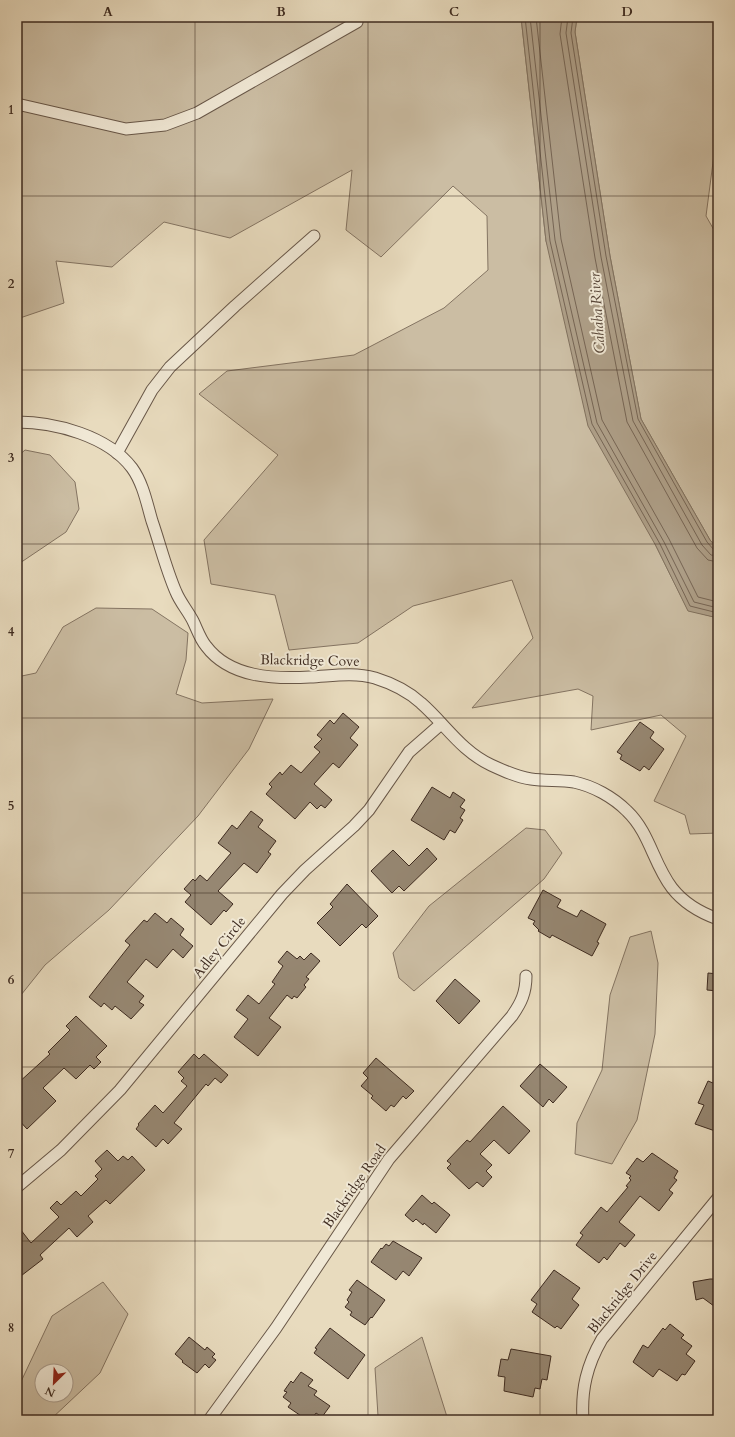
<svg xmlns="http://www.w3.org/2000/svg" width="735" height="1437" viewBox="0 0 735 1437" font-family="Cardo,serif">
<rect width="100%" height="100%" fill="#e8dbbe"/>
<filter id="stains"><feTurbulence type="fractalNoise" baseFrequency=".005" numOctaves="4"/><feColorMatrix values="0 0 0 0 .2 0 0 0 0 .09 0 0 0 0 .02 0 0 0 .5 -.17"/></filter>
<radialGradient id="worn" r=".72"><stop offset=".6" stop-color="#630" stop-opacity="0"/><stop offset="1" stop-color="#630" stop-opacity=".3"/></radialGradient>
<g fill="#cbbda3" stroke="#847462" fill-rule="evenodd">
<path d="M17,17h504l25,224 110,305 32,64 30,8v215l-28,1 -5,-19 -31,-14 32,-65 -25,-21 -70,15 2,-34 -15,-7 -106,19 61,-70 -21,-58 -99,26 -55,37 -69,7 -14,-55 -64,-11 -7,-44 74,-85 -79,-61 28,-23 127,-16 90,-47 44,-38 -1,-54 -34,-30 -72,71 -35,-27 6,-60 -122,68 -66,-16 -52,45 -56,-6 8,42 -47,16z"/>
<path d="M577,17h141v107l-12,92 12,21v312l-8,-9 -69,-121 -31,-163 -35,-224z"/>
<path d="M25,450l25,5 25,27 4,27 -13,23 -49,33v-108z"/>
<path d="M96,608l56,1 36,24 -2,27 -10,34 26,9 71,-4 -24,50 -51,67 -89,94 -64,55 -28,35v-323l19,-4 27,-46z"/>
<path d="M526,828l19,2 17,23 -18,26 -130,112 -15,-13 -6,-25 36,-47z"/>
<path d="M651,931l7,32 -3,71 -18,86 -25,44 -37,-10 2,-31 25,-53 8,-75 20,-58z"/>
<path d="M103,1282l25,32 -28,59 -50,47h-33v-30l35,-74zM42,1371h24v24h-24z"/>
<path d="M422,1337l26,83h-72l2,-4 -3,-48z"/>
</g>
<path fill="#ae9f88" stroke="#81715e" d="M521,17h56l-2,15 35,224 31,163 69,121 8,9v69l-30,-7 -32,-65 -68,-120 -42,-185z"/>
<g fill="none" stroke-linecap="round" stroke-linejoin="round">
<g stroke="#766554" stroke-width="1">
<path d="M525,17l25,224 42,183 68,120 30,62 28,7"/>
<path d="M530,17l25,223 42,183 67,119 30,60 24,6"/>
<path d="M536,17l25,222 41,181 67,119 29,58 20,5"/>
<path d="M562,17l-2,17 35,224 32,164 70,126 11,12 10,2"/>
<path d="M568,17l-2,16 35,224 32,164 69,124 9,10 7,1"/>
<path d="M573,17l-2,16 35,223 32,163 69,123 7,8 4,1"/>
</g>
</g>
<g fill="#968772" stroke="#3e2b20">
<path d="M343,713l16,14 -9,11 8,7 -19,23 -6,-5 -19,21 18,16 -7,8 -4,-3 -4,4 -7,-7 -15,17 -29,-25 6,-7 -3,-3 11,-12 2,3 9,-10 10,8 19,-21 -6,-5 8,-8 -5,-4 13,-15 4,4z"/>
<path d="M640,722l14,10 -4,6 14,11 -15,21 -5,-4 -4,5 -20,-12 2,-4 -5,-3z"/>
<path d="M432,787l18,11 3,-6 12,8 -5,7 5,3 -5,8 3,2 -8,13 -5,-3 -6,10 -33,-20z"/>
<path d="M251,811l12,9 -5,7 18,14 -8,11 3,2 -14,19 -13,-10 -26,28 15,13 -7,8 -2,-2 -13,15 -26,-23 6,-7 -7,-6 9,-10 2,2 5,-6 7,6 24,-28 -13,-10 14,-18 5,4z"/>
<path d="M427,848l10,11 -33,32 -5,-5 -7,7 -21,-22 22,-21 16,16z"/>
<path d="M347,884l31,32 -12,12 -4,-4 -22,22 -23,-23 16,-16 -3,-3z"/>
<path d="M543,890l18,10 -4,7 20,10 4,-7 25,14 -9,18 2,1 -7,13 -40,-21 -2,3 -12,-7 1,-1 -6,-6 2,-3 -7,-3z"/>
<path d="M155,913l12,10 4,-5 13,11 -4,6 13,11 -10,12 -10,-9 -16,19 -11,-9 -19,23 17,14 -5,6 5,3 -13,14 -16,-13 -3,4 -8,-7 -3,4 -12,-10 41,-52 -5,-4 19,-21 3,2z"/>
<path d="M287,951l10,8 3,-3 4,4 7,-7 9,8 -14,16 3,2 -5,6 2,2 -9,11 -3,-2 -2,3 -5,-4 -18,23 12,9 -23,29 -24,-19 14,-18 -12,-9 12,-15 11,9 16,-20 -3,-2 11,-16 -5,-4z"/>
<path d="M708,973l10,1v17l-11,-1z"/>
<path d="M455,979l25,22 -21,23 -23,-23z"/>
<path d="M76,1016l31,30 -11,11 5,5 -7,7 -4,-4 -14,14 -12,-11 -21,20 13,13 -29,28 -10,-11v-34l33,-30 -2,-2 22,-22 -4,-4z"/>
<path d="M194,1054l5,5 5,-5 24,21 -7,8 -6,-5 -7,8 -2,-2 -32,39 8,6 -14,15 -5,-5 -7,8 -20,-18 3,-4 -1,-1 17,-19 8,8 24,-27 -6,-5 3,-3 -6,-6z"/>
<path d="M376,1058l38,33 -8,8 -3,-3 -9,11 -3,-2 -5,6 -15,-13 2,-2 -12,-10 7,-8 -5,-5z"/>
<path d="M540,1064l27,23 -14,16 -4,-4 -6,8 -23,-21z"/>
<path d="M708,1081l10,4v47l-23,-8 9,-19 -6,-2z"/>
<path d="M503,1106l27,25 -21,23 -15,-14 -14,14 12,11 -6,6 6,6 -9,10 -6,-5 -8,7 -22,-21 4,-4 -4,-3 20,-21 3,2z"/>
<path d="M107,1150l11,11 5,-5 5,4 4,-4 13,14 -35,34 -4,-4 -18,16 5,6 -16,15 -8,-9 -29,27 3,4 -26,20v-54l14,18 28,-26 -9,-9 7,-7 4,4 15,-14 5,5 17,-17 -3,-3 7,-7 -7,-8z"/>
<path d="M652,1153l26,18 -4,7 3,2 -8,10 4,3 -14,18 -19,-15 -21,26 16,13 -10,12 -5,-4 -13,17 -3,-3 -5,6 -23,-18 7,-10 -3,-2 21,-26 6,5 21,-25 -2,-1 5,-6 -2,-2 2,-2 -5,-3 11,-15 6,4z"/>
<path d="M422,1195l10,9 2,-2 16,13 -14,18 -12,-10 -1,2 -7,-6 -3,3 -8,-7z"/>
<path d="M393,1241l29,17 -13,18 -6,-5 -7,9 -25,-18 10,-14 1,1 4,-5 3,2z"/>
<path d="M554,1270l26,18 -8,11 7,6 -18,24 -4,-3 -2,2 -23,-16 5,-8 -6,-4z"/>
<path d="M710,1279h8v30l-15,-11 -7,2 -3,-18z"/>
<path d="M357,1280l28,20 -13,18 -1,-1 -6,8 -15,-10 2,-3 -7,-5 4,-5 -2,-2 5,-8 -3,-2z"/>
<path d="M670,1324l14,11 -3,3 11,8 -6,8 9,7 -10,14 -3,-1 -5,7 -18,-12 -6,8 -20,-15 10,-17 5,3 15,-20 2,2z"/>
<path d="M330,1328l35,27 -17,24 -34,-26 3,-4 -2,-1z"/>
<path d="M189,1337l16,13 2,-3 8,7 -3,3 4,3 -7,8 -4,-4 -8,9 -15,-11 1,-1 -8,-7z"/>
<path d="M511,1349l40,7 -4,24 -5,-1 -2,10 -5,-1 -2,9 -29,-6 1,-14 -7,-1 3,-17 7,1z"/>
<path d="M301,1372l12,8 -5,6 9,5 -3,4 16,11 -8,11 -6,-4 -5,7h-4l-19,-13 3,-4 -8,-6 4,-5 -3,-1 7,-10 2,2z"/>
</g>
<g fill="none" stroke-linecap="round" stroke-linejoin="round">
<g stroke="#685748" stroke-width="13">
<g id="street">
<path d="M17,104l109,25 39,-4 32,-12 160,-91"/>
<path d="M17,422c38,0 91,14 115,46 11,15 15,36 20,53 8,23 14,48 24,71 4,10 12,19 17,29 4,8 7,18 13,25 24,32 68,33 104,31 22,-1 43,-5 65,1 16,5 34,14 46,25 24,21 40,48 70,62 13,6 26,12 40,14 14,2 29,1 43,3 19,4 39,15 53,29 23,22 26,52 45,77 11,14 29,25 46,31"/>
<path d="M117,453l35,-63 18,-23 65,-61 79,-70"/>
<path d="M17,1187l44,-37 59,-60 162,-196 23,-24 49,-44 15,-16 40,-58 32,-28"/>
<path d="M209,1420l67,-92 113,-169 123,-143c9,-13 14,-23 14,-40"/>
<path d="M583,1420c-2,-31 4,-55 19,-81l116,-141"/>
</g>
</g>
<use href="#street" stroke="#f0e8d5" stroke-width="11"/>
</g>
<path fill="none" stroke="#3e2b20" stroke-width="1" stroke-opacity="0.55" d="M195,17v1403M368,17v1403M540,17v1403M17,196h701M17,370h701M17,544h701M17,718h701M17,893h701M17,1067h701M17,1241h701"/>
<g text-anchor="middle" stroke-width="4" stroke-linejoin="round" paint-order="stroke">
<g font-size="14" fill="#3e2b20" stroke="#f0e8d5">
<text transform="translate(310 660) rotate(1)" y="5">Blackridge Cove</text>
<text transform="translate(219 947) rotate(-51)" y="5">Adley Circle</text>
<text transform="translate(354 1186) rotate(-55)" y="5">Blackridge Road</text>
<text transform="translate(622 1292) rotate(-51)" y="5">Blackridge Drive</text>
</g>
<g font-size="15" font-style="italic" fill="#5a483a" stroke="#f0e8d5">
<text transform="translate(597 313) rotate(-94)" y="5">Cahaba River</text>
</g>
</g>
<rect width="735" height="1437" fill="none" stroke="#e8dbbe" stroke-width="44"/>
<g transform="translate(54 1383) rotate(204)"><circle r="19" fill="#f0e8d5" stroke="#a99c8d"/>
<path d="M0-3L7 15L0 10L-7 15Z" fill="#8f2418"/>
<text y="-6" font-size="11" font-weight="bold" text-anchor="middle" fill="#3e2b20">N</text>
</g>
<rect x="22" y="22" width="691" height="1393" fill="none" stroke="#3e2b20" stroke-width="1.5"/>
<g font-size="13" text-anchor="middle" font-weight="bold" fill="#3e2b20">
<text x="108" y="16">A</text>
<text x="281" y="16">B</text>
<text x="454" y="16">C</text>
<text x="627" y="16">D</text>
<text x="11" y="114">1</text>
<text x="11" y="288">2</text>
<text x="11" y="462">3</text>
<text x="11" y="636">4</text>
<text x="11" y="810">5</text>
<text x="11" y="984">6</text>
<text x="11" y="1158">7</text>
<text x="11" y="1332">8</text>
</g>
<rect width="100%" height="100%" filter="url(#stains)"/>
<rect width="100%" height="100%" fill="url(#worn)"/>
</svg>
